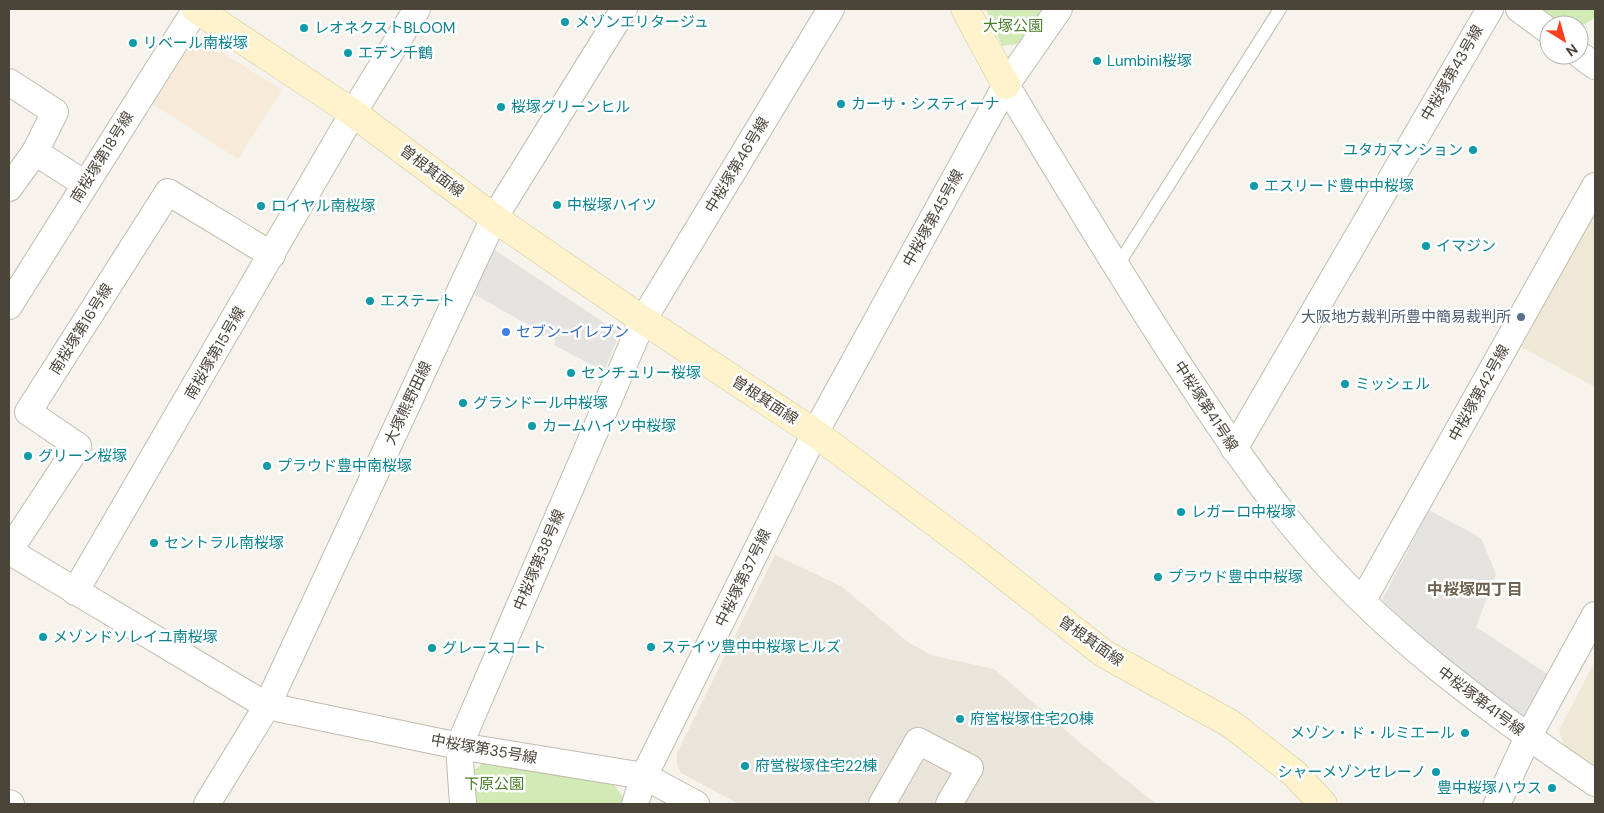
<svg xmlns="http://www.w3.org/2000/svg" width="1604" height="813" viewBox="0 0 1604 813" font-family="'DM Sans','Noto Sans JP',sans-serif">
<rect width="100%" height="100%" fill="#f6f3ec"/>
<path fill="#eae5da" d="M775,555l66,31 67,56 23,13 63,14 90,77 72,58h-417l-58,-31 -4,-9v-11z"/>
<path fill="#f7ead8" d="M196,36l86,54 -44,69 -85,-55z"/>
<g fill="#efe8d6">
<path d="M1595,212v175l-74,-40z"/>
<path d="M1595,661v106l-31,-21 -5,-16z"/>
</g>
<g fill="#d2eab5">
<path d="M986,9h61l-24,34 -21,3z"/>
<path d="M1542,9h53v9l-16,9v-2h-15z"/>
<path d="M484,762l130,23 9,12 -1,7h-145l-5,-32z"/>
</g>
<g fill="#e5e3e0">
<path d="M493,249l127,84 -16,38 -50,-26 2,-5 -83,-46z"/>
<path d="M1429,510l52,28 15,36 -20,53 73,48 -24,46 -93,-72 -50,-49z"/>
</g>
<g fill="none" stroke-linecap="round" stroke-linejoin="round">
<g stroke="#c2bbae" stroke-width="14">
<path id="lane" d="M1116,268l164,-259"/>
</g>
<g stroke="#c2bbae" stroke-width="28">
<g id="street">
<path d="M1519,9l30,22"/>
<path d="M1579,54l16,12"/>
<path d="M9,82l46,30 -20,40 50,32"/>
<path d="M1006,85c57,94 113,188 173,280 38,57 75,115 119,167 83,100 190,178 297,251"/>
<path d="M9,188l26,-36"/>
<path d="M9,306l187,-297"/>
<path d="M1234,449l256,-440"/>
<path d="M9,551l258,155 192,40 185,30 52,28"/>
<path d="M9,551l69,-105 -50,-34 140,-220 104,63"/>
<path d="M75,592l278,-479 64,-104"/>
<path d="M1363,600l232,-414"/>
<path d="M9,803l2,1"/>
<path d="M207,804l60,-98 227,-488 130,-209"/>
<path d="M463,804l-4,-58 184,-426 188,-311"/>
<path d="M635,804l9,-28 171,-343 191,-348 53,-76"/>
<path d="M882,804l36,-63 52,27 -21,36"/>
<path d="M1497,804l31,-67 67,-122"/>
</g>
</g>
<g stroke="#d6c79b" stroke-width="29">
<g id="secondary">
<path d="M196,9l157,104 141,105 149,102 172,113 162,121 126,99 128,71 64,50 28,30"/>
<path d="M965,9l41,76"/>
</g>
</g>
<use href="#lane" stroke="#fff" stroke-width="12"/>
<use href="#street" stroke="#fff" stroke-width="26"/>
<use href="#secondary" stroke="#fff3cd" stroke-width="28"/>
</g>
<g fill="#0f9aa8" stroke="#fff" stroke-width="2">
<circle cx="565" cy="22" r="5"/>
<circle cx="304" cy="28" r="5"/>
<circle cx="133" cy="43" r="5"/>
<circle cx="348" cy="53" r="5"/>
<circle cx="1097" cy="61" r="5"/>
<circle cx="841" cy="104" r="5"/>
<circle cx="501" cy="107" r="5"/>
<circle cx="1473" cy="150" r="5"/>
<circle cx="1254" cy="186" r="5"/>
<circle cx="557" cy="205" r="5"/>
<circle cx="261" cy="206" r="5"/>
<circle cx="1426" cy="246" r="5"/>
<circle cx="370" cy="301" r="5"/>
<circle cx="571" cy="373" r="5"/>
<circle cx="1345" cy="384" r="5"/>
<circle cx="463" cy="403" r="5"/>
<circle cx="532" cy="426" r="5"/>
<circle cx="28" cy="456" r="5"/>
<circle cx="267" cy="466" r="5"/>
<circle cx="1181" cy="512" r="5"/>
<circle cx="154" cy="543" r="5"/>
<circle cx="1158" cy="577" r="5"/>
<circle cx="43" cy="637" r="5"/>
<circle cx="651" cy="647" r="5"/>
<circle cx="432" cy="648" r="5"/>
<circle cx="960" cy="719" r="5"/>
<circle cx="1465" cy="733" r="5"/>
<circle cx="745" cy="766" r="5"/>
<circle cx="1436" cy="772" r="5"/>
<circle cx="1552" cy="788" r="5"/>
</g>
<circle fill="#5c6f8a" stroke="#fff" stroke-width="2" cx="1521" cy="317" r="5"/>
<circle fill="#3f7fe0" stroke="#fff" stroke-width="2" cx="506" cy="332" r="5"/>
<g text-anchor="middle" stroke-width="5" stroke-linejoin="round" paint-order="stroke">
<g font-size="15" fill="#0d838f" stroke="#fff" text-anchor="start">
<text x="575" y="27">メゾンエリタージュ</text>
<text x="314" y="33">レオネクストBLOOM</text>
<text x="143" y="48">リベール南桜塚</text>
<text x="358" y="58">エデン千鶴</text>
<text x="1107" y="66">Lumbini桜塚</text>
<text x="851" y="109">カーサ・システィーナ</text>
<text x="511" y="112">桜塚グリーンヒル</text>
<text x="1463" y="155" text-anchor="end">ユタカマンション</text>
<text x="1264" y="191">エスリード豊中中桜塚</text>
<text x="567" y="210">中桜塚ハイツ</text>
<text x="271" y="211">ロイヤル南桜塚</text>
<text x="1436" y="251">イマジン</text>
<text x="380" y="306">エステート</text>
<text x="581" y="378">センチュリー桜塚</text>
<text x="1355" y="389">ミッシェル</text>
<text x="473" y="408">グランドール中桜塚</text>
<text x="542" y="431">カームハイツ中桜塚</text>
<text x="38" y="461">グリーン桜塚</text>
<text x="277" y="471">プラウド豊中南桜塚</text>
<text x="1191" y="517">レガーロ中桜塚</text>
<text x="164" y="548">セントラル南桜塚</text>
<text x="1168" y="582">プラウド豊中中桜塚</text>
<text x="53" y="642">メゾンドソレイユ南桜塚</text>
<text x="661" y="652">ステイツ豊中中桜塚ヒルズ</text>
<text x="442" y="653">グレースコート</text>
<text x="970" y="724">府営桜塚住宅20棟</text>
<text x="1455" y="738" text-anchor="end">メゾン・ド・ルミエール</text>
<text x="755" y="771">府営桜塚住宅22棟</text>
<text x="1426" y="777" text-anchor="end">シャーメゾンセレーノ</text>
<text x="1542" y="793" text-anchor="end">豊中桜塚ハウス</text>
</g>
<g font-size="15" fill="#4a7f2a" stroke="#fff">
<text x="1013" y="31">大塚公園</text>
<text x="494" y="789">下原公園</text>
</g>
<g font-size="15" fill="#4b4439" stroke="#fff">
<text transform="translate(1452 73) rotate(-60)" y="5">中桜塚第43号線</text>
<text transform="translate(102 157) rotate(-58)" y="5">南桜塚第18号線</text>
<text transform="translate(737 165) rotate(-59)" y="5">中桜塚第46号線</text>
<text transform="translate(432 171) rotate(37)" y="5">曽根箕面線</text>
<text transform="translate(933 218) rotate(-61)" y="5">中桜塚第45号線</text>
<text transform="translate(81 329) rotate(-58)" y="5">南桜塚第16号線</text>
<text transform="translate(215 353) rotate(-60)" y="5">南桜塚第15号線</text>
<text transform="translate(1479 393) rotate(-61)" y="5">中桜塚第42号線</text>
<text transform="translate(765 400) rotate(33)" y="5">曽根箕面線</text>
<text transform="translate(408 403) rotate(-65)" y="5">大塚熊野田線</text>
<text transform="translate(1206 406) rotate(57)" y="5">中桜塚第41号線</text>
<text transform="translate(539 560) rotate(-67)" y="5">中桜塚第38号線</text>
<text transform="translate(743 578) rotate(-64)" y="5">中桜塚第37号線</text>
<text transform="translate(1091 641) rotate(35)" y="5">曽根箕面線</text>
<text transform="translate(1481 701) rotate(37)" y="5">中桜塚第41号線</text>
<text transform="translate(484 749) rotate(10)" y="5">中桜塚第35号線</text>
</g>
<g font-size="15" fill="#4e5e75" stroke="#fff" text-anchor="end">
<text x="1511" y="322">大阪地方裁判所豊中簡易裁判所</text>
</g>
<g font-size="15" fill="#366cbe" stroke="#fff" text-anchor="start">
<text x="516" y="337">セブン-イレブン</text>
</g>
<g font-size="16" font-weight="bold" fill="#6e6250" stroke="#fff">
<text x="1475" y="595">中桜塚四丁目</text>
</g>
</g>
<rect width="1604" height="813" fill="none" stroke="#4b4439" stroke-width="20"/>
<g transform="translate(1564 40) rotate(143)"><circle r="24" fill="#ffffff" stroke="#b7b4b0"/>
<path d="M0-4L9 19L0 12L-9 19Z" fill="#fc3f1d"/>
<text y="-8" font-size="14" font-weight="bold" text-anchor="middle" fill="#4b4439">N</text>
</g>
</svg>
